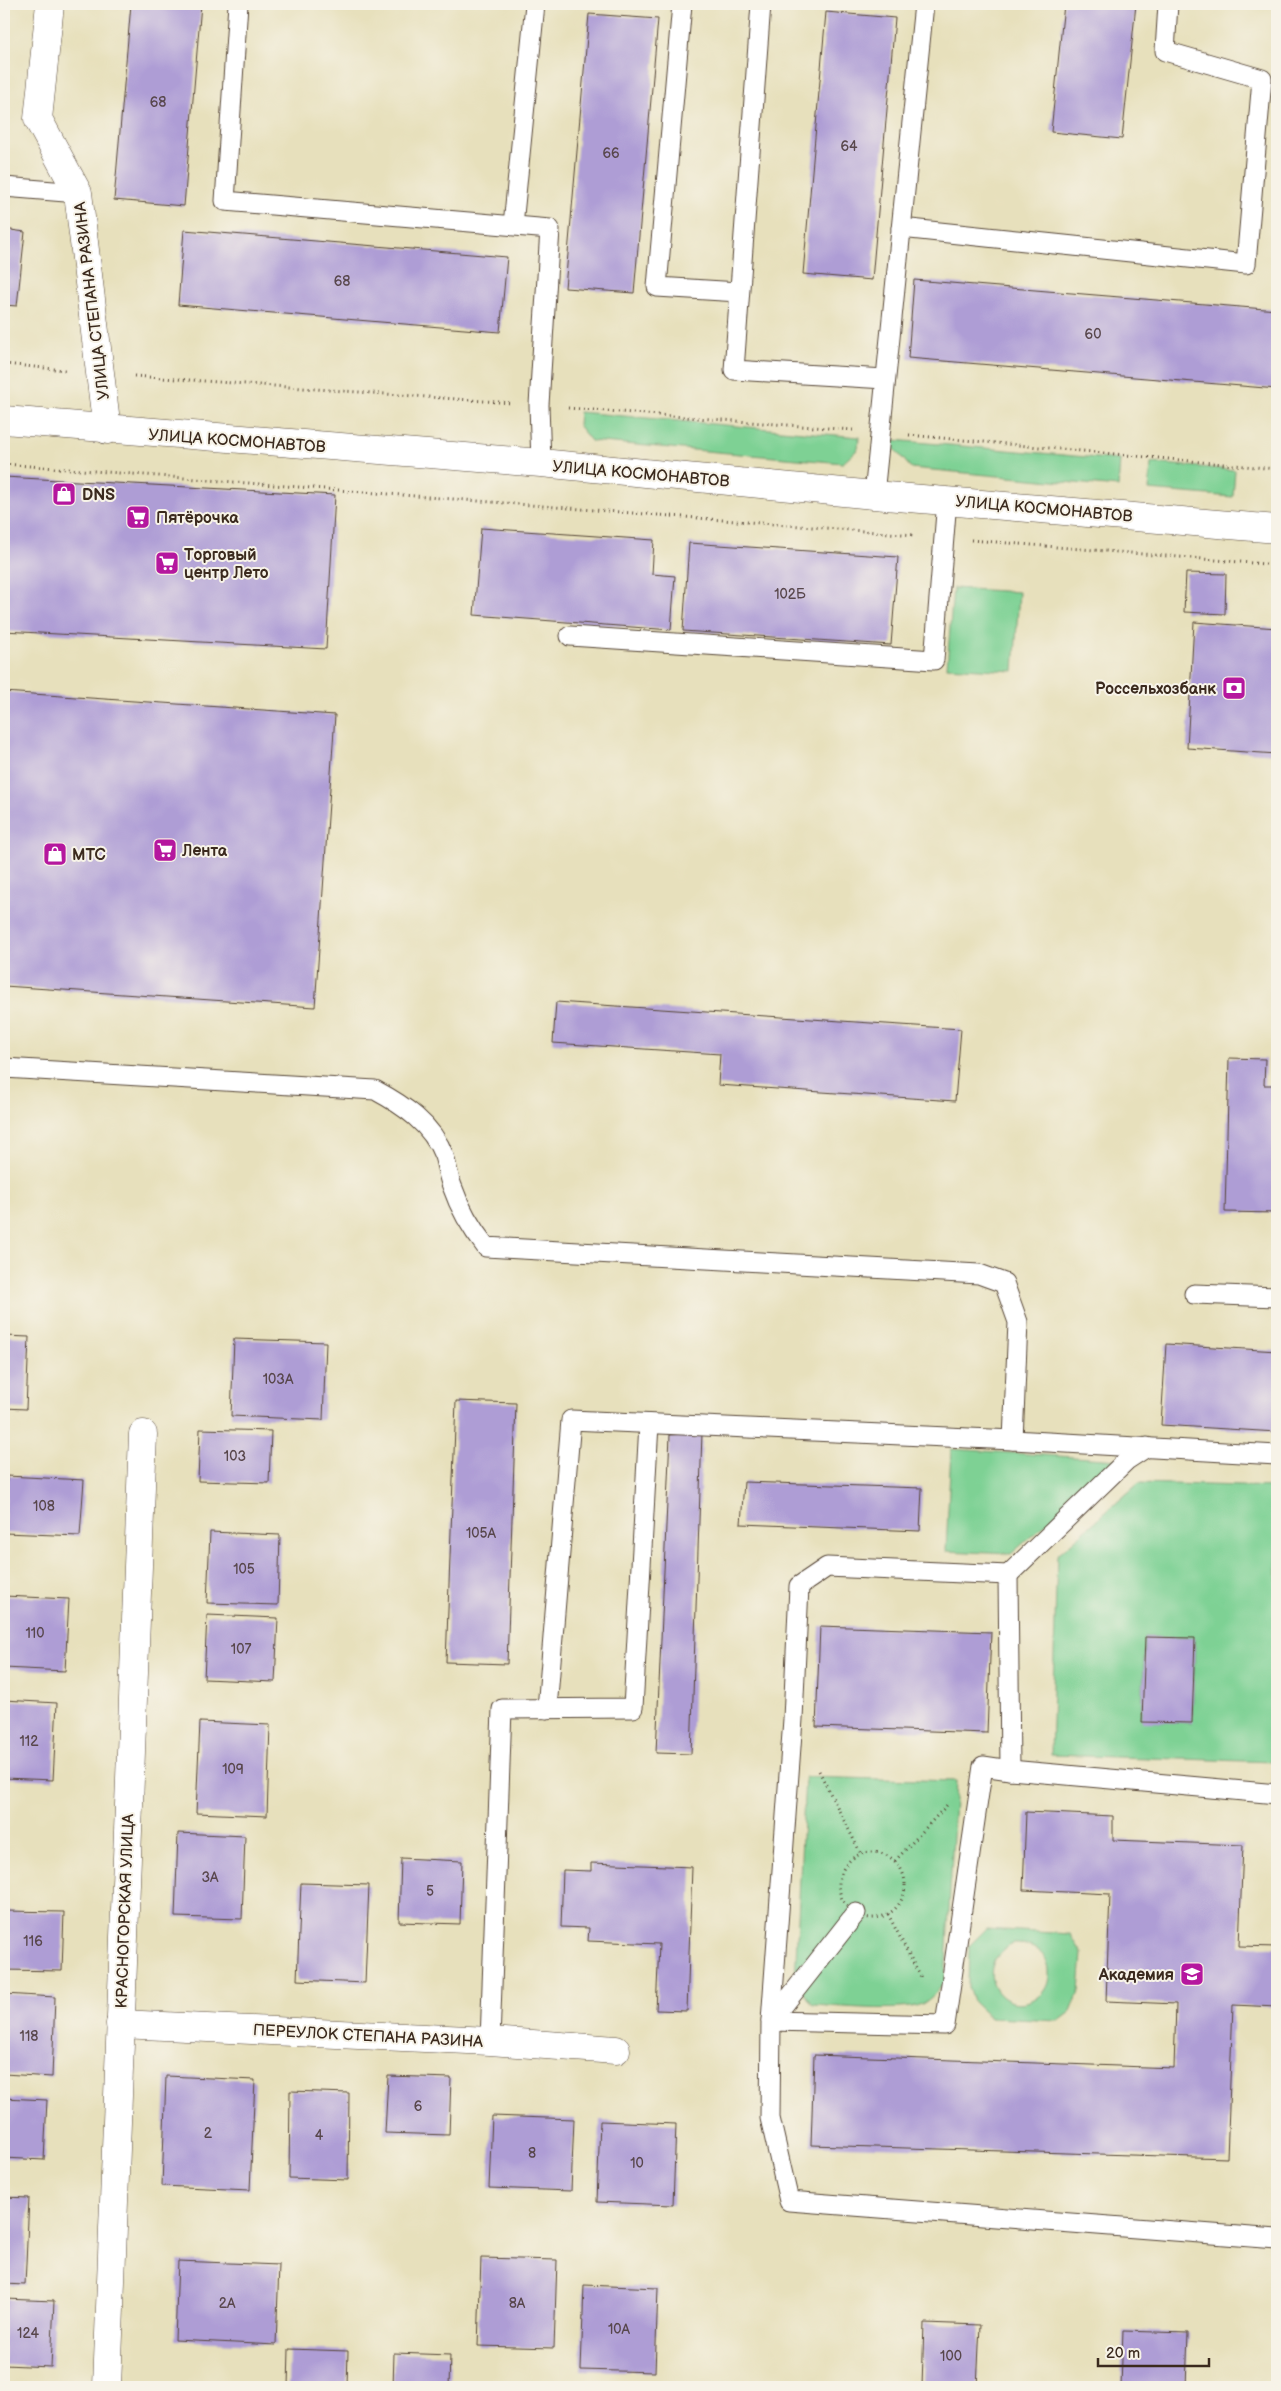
<svg xmlns="http://www.w3.org/2000/svg" width="1281" height="2391" viewBox="0 0 1281 2391" font-family="'Balsamiq Sans',sans-serif">
<rect width="100%" height="100%" fill="#f7f3e8"/>
<filter id="ink" filterUnits="userSpaceOnUse"><feTurbulence type="fractalNoise" baseFrequency=".02" numOctaves="2"/><feDisplacementMap in="SourceGraphic" scale="10" xChannelSelector="R" yChannelSelector="G"/><feConvolveMatrix kernelMatrix="1 2 1 2 8 2 1 2 1" color-interpolation-filters="sRGB"/></filter>
<filter id="wash" filterUnits="userSpaceOnUse"><feTurbulence type="fractalNoise" baseFrequency=".0096" numOctaves="4" result="noise"/><feDisplacementMap in="SourceGraphic" scale="20" xChannelSelector="R" yChannelSelector="G"/><feGaussianBlur stdDeviation="1.12" result="paint"/><feColorMatrix in="noise" values="0 0 0 0 0 0 0 0 0 0 0 0 0 0 0 0 0 1.4 0 .05"/><feComposite in="paint" operator="in"/></filter>
<g filter="url(#wash)">
<rect width="100%" height="100%" fill="#e7e0bc"/>
<g fill="#7ed194" stroke="#5c7e59" fill-rule="evenodd">
<path d="M579,412l280,25 -1,12 -15,14 -252,-22 -13,-16z"/>
<path d="M893,440l227,20 -2,27 -207,-19 -19,-22z"/>
<path d="M1151,463l84,7 -2,27 -84,-7z"/>
<path d="M953,588l66,4 -5,79 -67,-4z"/>
<path d="M951,1449l168,11 -108,94 -65,-3z"/>
<path d="M1139,1483l138,4 -1,275 -225,-7 6,-200zM1145,1637l50,1 -3,85 -50,-2z"/>
<path d="M805,1777l151,4 -11,202c-7,7 -14,16 -23,21 -22,9 -84,2 -109,1l-18,-26z"/>
<path d="M986,1929l84,5 12,19 -3,39 -8,20 -12,9 -69,-3 -17,-16 -5,-15 1,-41zM1013,1944c18,-1 37,9 36,30 0,11 -5,20 -15,25 -34,18 -65,-33 -21,-55z"/>
</g>
<g id="blocks">
<g fill="#ae9dd5">
<path d="M131,4h70l-17,202 -70,-6z"/>
<path d="M1064,4h72l-14,135 -71,-7z"/>
<path d="M826,12l69,6 -23,262 -69,-6z"/>
<path d="M589,14l69,5 -24,274 -69,-5z"/>
<path d="M4,229l21,3 -8,74 -13,-1z"/>
<path d="M184,230l323,27 -7,75 -322,-27z"/>
<path d="M914,280l363,30v79l-369,-31z"/>
<path d="M4,477l331,18 -9,154 -322,-18z"/>
<path d="M481,528l173,12 -2,34 23,2 -4,54 -197,-15z"/>
<path d="M689,543l209,14 -7,88 -208,-14z"/>
<path d="M1186,573l40,1 -1,40 -41,-2z"/>
<path d="M1194,622l83,6v126l-90,-6z"/>
<path d="M4,692l331,23 -20,292 -311,-21z"/>
<path d="M556,1002l405,27 -6,72 -237,-16 2,-31 -167,-11z"/>
<path d="M1229,1058l36,1 -1,26h13v128l-52,-1z"/>
<path d="M4,1336l25,1 -3,72 -22,-1z"/>
<path d="M234,1339l92,3 -3,78 -92,-4z"/>
<path d="M1166,1344l111,7v81l-116,-7z"/>
<path d="M456,1401l60,2 -9,261 -61,-2z"/>
<path d="M200,1429l71,2 -2,52 -71,-2z"/>
<path d="M702,1433l-11,321 -35,-1 14,-318z"/>
<path d="M7,1476l77,4 -4,56 -76,-3z"/>
<path d="M744,1482l178,6 -2,43 -179,-7z"/>
<path d="M210,1532l70,3 -2,70 -71,-2z"/>
<path d="M4,1596l65,3 -4,72 -61,-3z"/>
<path d="M207,1615l71,3 -3,64 -71,-3z"/>
<path d="M820,1626l171,6 -4,101 -171,-6z"/>
<path d="M1145,1637l50,1 -3,85 -50,-1z"/>
<path d="M4,1700l53,3 -4,77 -49,-2z"/>
<path d="M200,1722l70,3 -3,91 -71,-3z"/>
<path d="M1026,1812l87,4v24l130,5 -4,101 38,1v60l-44,-2 -6,153 -416,-13 3,-90 360,13 2,-64 -70,-3 4,-107 -87,-4z"/>
<path d="M178,1833l67,3 -3,83 -67,-2z"/>
<path d="M401,1858l61,3 -2,63 -61,-2z"/>
<path d="M591,1863l101,4 -5,144 -31,-1 3,-66 -71,-3 1,-13 -28,-1 2,-57 28,1z"/>
<path d="M301,1883l68,2 -4,98 -68,-3z"/>
<path d="M4,1911l60,1 -2,59 -58,-1z"/>
<path d="M4,1994l51,3 -3,80 -48,-3z"/>
<path d="M166,2076l89,4 -5,110 -88,-4z"/>
<path d="M388,2076l63,2 -2,57 -64,-2z"/>
<path d="M290,2091l59,2 -1,87 -59,-2z"/>
<path d="M4,2098l43,2 -3,60 -40,-2z"/>
<path d="M492,2116l82,3 -3,72 -82,-3z"/>
<path d="M600,2121l76,3 -3,81 -76,-3z"/>
<path d="M4,2197l25,1 -4,87 -21,-1z"/>
<path d="M481,2258l76,2 -3,88 -76,-2z"/>
<path d="M178,2261l101,4 -3,80 -101,-5z"/>
<path d="M584,2285l74,3 -3,84 -74,-2z"/>
<path d="M4,2299l50,2 -3,66 -47,-2z"/>
<path d="M924,2323l56,2 -3,62h-55z"/>
<path d="M1123,2331l65,2 -2,54h-65z"/>
<path d="M289,2349l59,2 -1,36h-59z"/>
<path d="M394,2353l56,2 -1,32h-56z"/>
</g>
</g>
</g>
<g filter="url(#ink)">
<use href="#blocks" fill-opacity="0" stroke="#554536" stroke-width="1"/>
<g fill="none" stroke-linecap="round" stroke-linejoin="round">
<g stroke="#554536" stroke-width="21">
<g id="service">
<path d="M238,4l-13,197 325,28 -11,176 2,58"/>
<path d="M682,4l-25,283 82,5"/>
<path d="M761,4l-27,366 151,9"/>
<path d="M4,187l74,6"/>
<path d="M513,225l22,-221"/>
<path d="M901,228l345,36 16,-185 -97,-28 3,-47"/>
<path d="M874,495l50,-491"/>
<path d="M570,636l364,24 13,-160"/>
<path d="M4,1068l371,22c28,15 57,34 69,66 3,10 4,20 8,30 8,23 19,42 34,61l493,27 25,9 14,39 -5,118"/>
<path d="M1194,1294l83,3"/>
<path d="M1008,1575l119,-115 20,-13"/>
<path d="M547,1709l24,-289 442,20 264,15"/>
<path d="M1010,1770l-2,-195 -181,-8 -28,19 -6,133 -22,302 -1,97 19,83 488,38"/>
<path d="M856,1913l-85,108 174,4 38,-259 27,4 267,24"/>
<path d="M490,2041l12,-332 131,-1 16,-284"/>
</g>
</g>
<g stroke="#554536" stroke-width="29">
<g id="minor">
<path d="M50,4l-12,115 40,74 29,237"/>
<path d="M120,2024l370,17 126,9"/>
<path d="M107,2387l36,-953"/>
</g>
</g>
<g stroke="#554536" stroke-width="29">
<path id="tertiary" d="M4,420l537,43 333,32 403,34"/>
</g>
<g stroke="#554536" stroke-width="3" stroke-dasharray="1 4" stroke-linecap="butt">
<path d="M4,364l61,6"/>
<path d="M134,376l378,27"/>
<path d="M568,408l285,22"/>
<path d="M909,435l368,34"/>
<path d="M4,464l911,71"/>
<path d="M971,540l306,25"/>
<path d="M819,1771l42,83"/>
<circle cx="872" cy="1885" r="33"/>
<path d="M895,1861l52,-56"/>
<path d="M888,1914l33,64"/>
</g>
<use href="#service" stroke="#fff" stroke-width="19"/>
<use href="#minor" stroke="#fff" stroke-width="28"/>
<use href="#tertiary" stroke="#fff" stroke-width="28"/>
</g>
</g>
<defs>
<g id="shop-square" transform="scale(1.25)"><rect x="-9" y="-9" width="18" height="18" rx="4" fill="#b5179e" stroke="#f7f3e8"/><path d="M-5-2.5h2.3a2.7 3.5 0 0 1 5.4 0H5L5.5 6h-11ZM-1.5-2.5h3a1.5 2.3 0 0 0-3 0Z" fill="#fff"/></g>
<g id="supermarket-square" transform="scale(1.25)"><rect x="-9" y="-9" width="18" height="18" rx="4" fill="#b5179e" stroke="#f7f3e8"/><path d="M-6-5.5h2.5l.6 2H6L4.5 2H-2.5L-4.4-4H-6ZM-1.5 3.2a1.3 1.3 0 1 0 .1 0ZM3 3.2a1.3 1.3 0 1 0 .1 0Z" fill="#fff"/></g>
<g id="bank-square" transform="scale(1.25)"><rect x="-9" y="-9" width="18" height="18" rx="4" fill="#b5179e" stroke="#f7f3e8"/><path d="M-6-4H6V4H-6ZM0-2.3a2.3 2.3 0 1 0 0 4.6a2.3 2.3 0 1 0 0-4.6Z" fill="#fff"/></g>
<g id="school-square" transform="scale(1.25)"><rect x="-9" y="-9" width="18" height="18" rx="4" fill="#b5179e" stroke="#f7f3e8"/><path d="M0-5L7-2L0 1L-7-2ZM-4 1L0 2.5L4 1V4Q0 6-4 4Z" fill="#fff"/></g>
</defs>
<g fill-rule="evenodd">
<use href="#shop-square" x="64" y="494"/>
<use href="#supermarket-square" x="138" y="517"/>
<use href="#supermarket-square" x="167" y="563"/>
<use href="#bank-square" x="1234" y="688"/>
<use href="#supermarket-square" x="165" y="850"/>
<use href="#shop-square" x="55" y="854"/>
<use href="#school-square" x="1192" y="1974"/>
</g>
<g text-anchor="middle" stroke-width="4" stroke-linejoin="round" paint-order="stroke">
<g font-size="14" fill="#58474c">
<text x="158" y="107">68</text>
<text x="849" y="151">64</text>
<text x="611" y="158">66</text>
<text x="342" y="286">68</text>
<text x="1093" y="339">60</text>
<text x="790" y="599">102Б</text>
<text x="278" y="1384">103А</text>
<text x="235" y="1461">103</text>
<text x="44" y="1511">108</text>
<text x="481" y="1538">105А</text>
<text x="244" y="1574">105</text>
<text x="35" y="1638">110</text>
<text x="241" y="1654">107</text>
<text x="29" y="1746">112</text>
<text x="233" y="1774">109</text>
<text x="210" y="1882">3А</text>
<text x="430" y="1896">5</text>
<text x="33" y="1946">116</text>
<text x="29" y="2041">118</text>
<text x="418" y="2111">6</text>
<text x="208" y="2138">2</text>
<text x="319" y="2140">4</text>
<text x="532" y="2158">8</text>
<text x="637" y="2168">10</text>
<text x="227" y="2308">2А</text>
<text x="517" y="2308">8А</text>
<text x="619" y="2334">10А</text>
<text x="28" y="2338">124</text>
<text x="951" y="2361">100</text>
</g>
<g font-size="16" fill="#3b2a1e" stroke="#f7f3e8">
<text transform="translate(91 301) rotate(-97)" y="6">УЛИЦА СТЕПАНА РАЗИНА</text>
<text transform="translate(237 440) rotate(4)" y="6">УЛИЦА КОСМОНАВТОВ</text>
<text transform="translate(641 473) rotate(5)" y="6">УЛИЦА КОСМОНАВТОВ</text>
<text transform="translate(1044 508) rotate(5)" y="6">УЛИЦА КОСМОНАВТОВ</text>
<text transform="translate(124 1911) rotate(-88)" y="6">КРАСНОГОРСКАЯ УЛИЦА</text>
<text transform="translate(368 2035) rotate(3)" y="6">ПЕРЕУЛОК СТЕПАНА РАЗИНА</text>
</g>
<g font-size="16" font-weight="bold" fill="#3b2a1e" stroke="#f7f3e8" text-anchor="start">
<text x="82" y="500">DNS</text>
<text x="156" y="523">Пятёрочка</text>
<text x="184" y="560">Торговый<tspan x="184" dy="18">центр Лето</tspan></text>
<text x="1216" y="694" text-anchor="end">Россельхозбанк</text>
<text x="182" y="856">Лента</text>
<text x="72" y="860">МТС</text>
<text x="1174" y="1980" text-anchor="end">Академия</text>
</g>
</g>
<rect width="1281" height="2391" fill="none" stroke="#f7f3e8" stroke-width="20"/>
<path d="M1098 2358v8h111v-8" fill="none" stroke="#3b2a1e" stroke-width="2.5"/>
<text x="1106" y="2358" font-size="15" fill="#3b2a1e" stroke="#f7f3e8" stroke-width="4" paint-order="stroke">20 m</text>
</svg>
